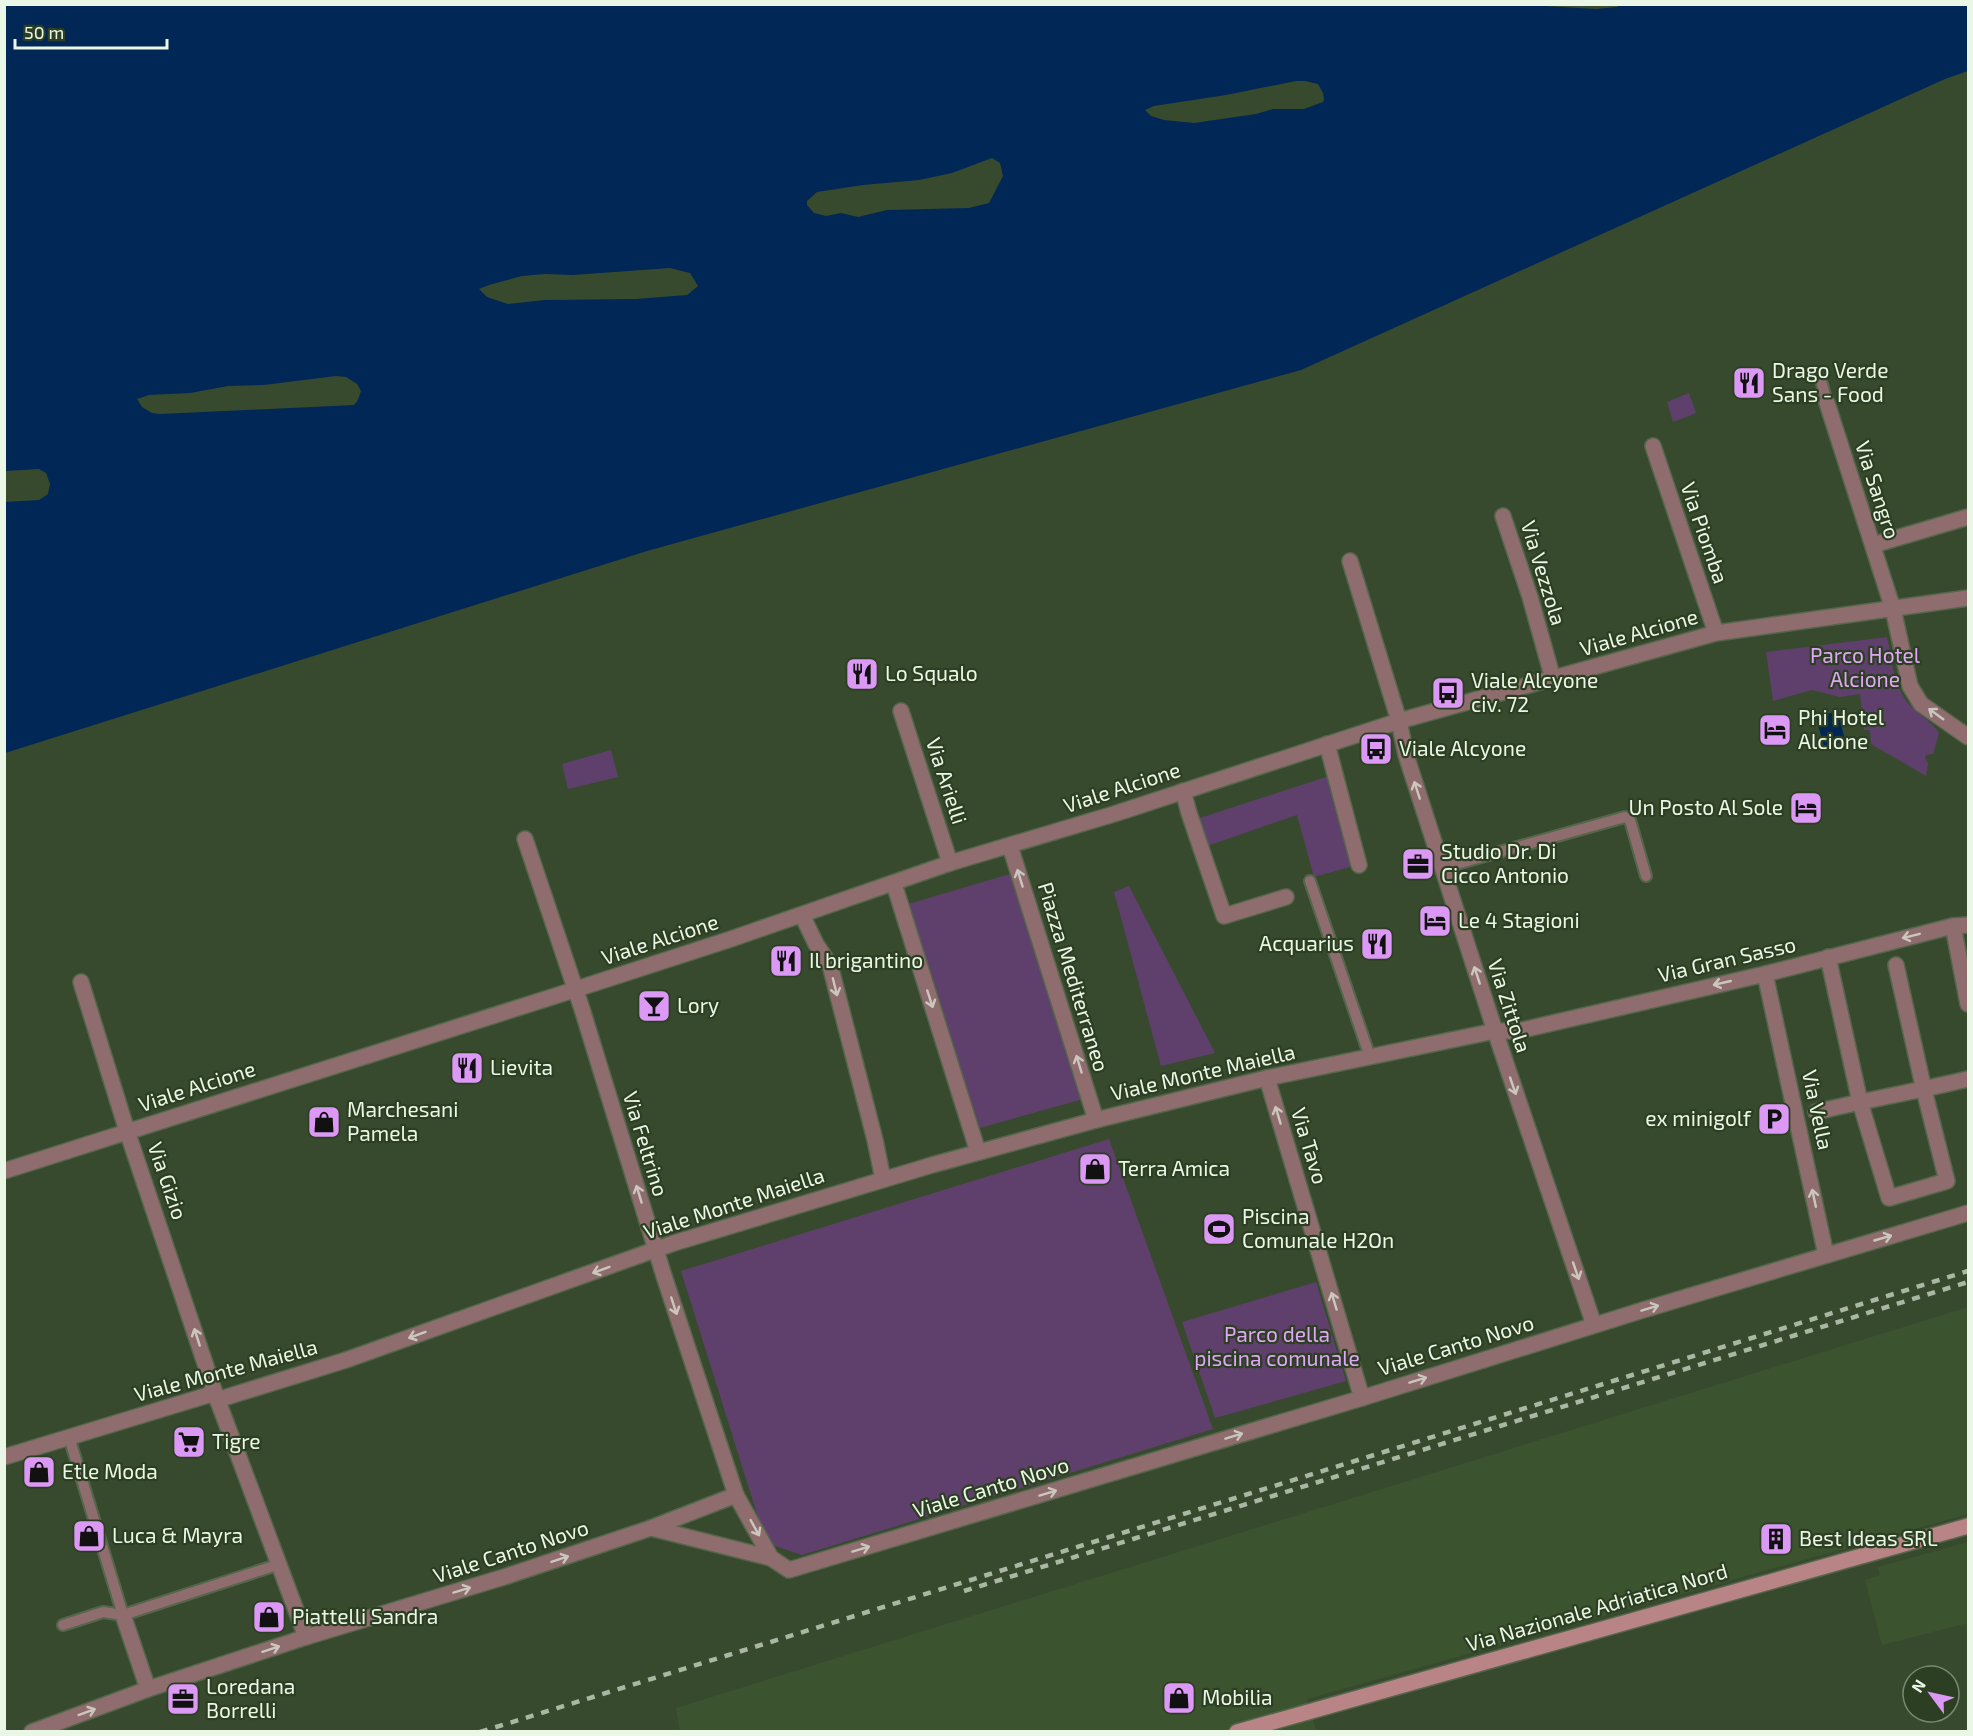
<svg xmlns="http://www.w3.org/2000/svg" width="1973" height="1736" viewBox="0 0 1973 1736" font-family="'Exo 2',sans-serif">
<rect width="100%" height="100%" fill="#374a2e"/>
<g fill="#3c5330">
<path d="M1968,1307v207l-661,185 9,32 -636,1 -4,-24z"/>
<path d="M1968,1542v81l-86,22 -17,-65 15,-5 -2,-8z"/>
</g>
<g fill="#5f406c">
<path d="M1689,393l7,20 -23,9 -6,-20z"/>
<path d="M1887,637c5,21 6,50 22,67 9,11 22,16 30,29l-6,21 -7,1 -1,3 3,5 -2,13 -55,-32 -1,-14h-6l-4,-36 -20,3 -28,-7 -39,11 -7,-49z"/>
<path d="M611,750l7,27 -50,12 -6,-25z"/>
<path d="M1332,775l18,92 -36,10 -17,-62 -90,31 -10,-27z"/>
<path d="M1010,874l73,225 -103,29 -75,-223z"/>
<path d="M1129,886l86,167 -54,13 -47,-174z"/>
<path d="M1109,1139l104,290 -411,126 -36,-12 -85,-272z"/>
<path d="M1316,1282l30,99 -131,37 -33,-96z"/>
</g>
<g fill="#002756">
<path d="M5,5h1963v66l-23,8 -644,291 -654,181 -642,202z"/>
<path d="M1838,711l7,30 -21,6 -8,-30z"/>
</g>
<g fill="#374a2e">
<path d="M1527,5h93l-3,2 -21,2z"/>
<path d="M1296,81h9l13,3 5,9 1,6 -1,3 -19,7h-31l-17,5 -62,9 -30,-3 -13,-4 -6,-6 9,-4 72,-11z"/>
<path d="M992,158l8,5 3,13 -14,27 -20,5 -82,2 -29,7 -17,-4 -15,3 -12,-3 -7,-8v-4l10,-9 46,-7 56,-5 33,-7z"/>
<path d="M670,268l20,5 8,13 -11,9 -51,4 -91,1 -37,4 -21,-7 -8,-8 10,-4 33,-9 23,-2 28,1z"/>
<path d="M336,376l10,1 11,7 4,7 -3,9 -4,5 -193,9 -9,-1 -10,-6 -5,-8 12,-4 41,-2 38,-7 36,-1z"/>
<path d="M39,469l7,4 4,11 -2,10 -9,6 -34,2v-31z"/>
</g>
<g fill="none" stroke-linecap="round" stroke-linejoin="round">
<g stroke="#54664b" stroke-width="14">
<g id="service">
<path d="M1822,384l5,19"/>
<path d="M1442,868l183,-51 5,3 16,56"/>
<path d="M1310,881l60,176"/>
<path d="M69,1437l54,178"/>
<path d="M63,1625l40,-13 20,3 154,-50"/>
</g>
</g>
<g stroke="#54664b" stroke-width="18">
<path id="pedestrian" d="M1327,744l32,121"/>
</g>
<g stroke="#54664b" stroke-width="18">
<g id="minor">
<path d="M1827,403l66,206 17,77 11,18 47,33"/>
<path d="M1653,446l63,187"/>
<path d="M1503,516l27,81 23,82"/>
<path d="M1873,545l95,-28"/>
<path d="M1350,561l49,160 7,34 89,276 99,294"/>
<path d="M901,711l49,152"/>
<path d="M1183,791l6,22 35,103 62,-19"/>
<path d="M525,839l57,170 82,267 72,219 35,63"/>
<path d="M1010,846l86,274"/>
<path d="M894,884l84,268"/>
<path d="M802,915l14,29 14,21 45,175 8,39"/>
<path d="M1953,926l15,78"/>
<path d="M1828,957l32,145 29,96 58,-17 -23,-91 -28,-125"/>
<path d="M1765,974l61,281"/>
<path d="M81,982l46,149 88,262"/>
<path d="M1267,1078l95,320"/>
<path d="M1816,1112c50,-12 102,-21 152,-33"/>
<path d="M217,1400l129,-40 328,-117 258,-78 164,-45 171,-42 228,-47h23l247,-57 188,-48 15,-1"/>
<path d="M4,1457l211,-64 91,244"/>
<path d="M651,1528l85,-33"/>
<path d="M123,1615l25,74"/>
<path d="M32,1732l116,-43 158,-52 198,-60 147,-49 120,30 18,12 573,-172 281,-88 325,-97"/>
</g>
</g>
<g stroke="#54664b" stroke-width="18">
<path id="tertiary" d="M4,1171l551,-175 176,-57 219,-76 164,-49 285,-93 317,-88 252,-35"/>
</g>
<g stroke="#54664b" stroke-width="18">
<path id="secondary" d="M1237,1732l731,-206"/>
</g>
<use href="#service" stroke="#8f6d6f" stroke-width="10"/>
<use href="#pedestrian" stroke="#8f6d6f" stroke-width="15"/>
<use href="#minor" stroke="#8f6d6f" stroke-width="15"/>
<use href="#tertiary" stroke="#8f6d6f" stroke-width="15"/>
<use href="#secondary" stroke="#b88486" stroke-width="15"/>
<g stroke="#aab8a3" stroke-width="4.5" stroke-dasharray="8 8" stroke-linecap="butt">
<path d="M964,1591l1004,-309"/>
<path d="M480,1732l1488,-461"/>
</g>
</g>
<defs><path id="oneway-shaft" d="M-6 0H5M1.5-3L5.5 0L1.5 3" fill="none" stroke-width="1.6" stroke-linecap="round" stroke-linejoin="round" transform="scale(1.5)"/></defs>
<g stroke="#cbc7bc">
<use href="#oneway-shaft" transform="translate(1936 714) rotate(-144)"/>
<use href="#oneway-shaft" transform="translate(1417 790) rotate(-108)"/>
<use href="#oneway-shaft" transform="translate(1020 878) rotate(-107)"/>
<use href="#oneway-shaft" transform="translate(1911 936) rotate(166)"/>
<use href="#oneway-shaft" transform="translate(1477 975) rotate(-108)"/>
<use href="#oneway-shaft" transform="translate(1722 983) rotate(167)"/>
<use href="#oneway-shaft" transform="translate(835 987) rotate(76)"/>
<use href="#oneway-shaft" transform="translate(930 999) rotate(72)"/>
<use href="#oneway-shaft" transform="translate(1079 1064) rotate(-107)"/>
<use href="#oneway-shaft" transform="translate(1513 1086) rotate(71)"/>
<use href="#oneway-shaft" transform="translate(1278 1115) rotate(-107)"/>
<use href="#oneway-shaft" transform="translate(639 1194) rotate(-107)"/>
<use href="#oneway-shaft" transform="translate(1814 1198) rotate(-102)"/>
<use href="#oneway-shaft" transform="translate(1883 1238) rotate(-16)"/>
<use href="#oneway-shaft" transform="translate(601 1270) rotate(160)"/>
<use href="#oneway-shaft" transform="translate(1576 1271) rotate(71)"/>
<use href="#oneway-shaft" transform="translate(1334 1301) rotate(-107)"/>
<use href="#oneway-shaft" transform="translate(674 1306) rotate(72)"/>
<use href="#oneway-shaft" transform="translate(1650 1308) rotate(-17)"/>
<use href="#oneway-shaft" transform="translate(417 1335) rotate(160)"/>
<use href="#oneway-shaft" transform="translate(197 1337) rotate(-108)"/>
<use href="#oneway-shaft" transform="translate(1418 1380) rotate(-17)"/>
<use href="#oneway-shaft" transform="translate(1234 1436) rotate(-17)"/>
<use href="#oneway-shaft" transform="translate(1048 1493) rotate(-17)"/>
<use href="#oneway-shaft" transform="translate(755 1528) rotate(61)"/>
<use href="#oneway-shaft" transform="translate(861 1549) rotate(-17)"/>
<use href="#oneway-shaft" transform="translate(560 1559) rotate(-18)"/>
<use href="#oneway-shaft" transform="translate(462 1590) rotate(-17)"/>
<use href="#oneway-shaft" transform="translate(271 1649) rotate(-18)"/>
<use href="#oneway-shaft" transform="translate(87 1712) rotate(-20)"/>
</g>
<defs>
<g id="restaurant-square" transform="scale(1.725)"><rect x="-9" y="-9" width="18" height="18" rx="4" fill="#db99f5" stroke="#2d3f23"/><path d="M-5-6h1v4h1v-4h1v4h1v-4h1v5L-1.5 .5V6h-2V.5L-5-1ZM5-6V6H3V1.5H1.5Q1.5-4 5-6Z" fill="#111"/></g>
<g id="bus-square" transform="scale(1.725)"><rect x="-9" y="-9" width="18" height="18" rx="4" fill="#db99f5" stroke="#2d3f23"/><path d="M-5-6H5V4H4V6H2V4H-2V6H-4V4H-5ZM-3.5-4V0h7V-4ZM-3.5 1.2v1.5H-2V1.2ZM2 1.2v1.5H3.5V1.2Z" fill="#111"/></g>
<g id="hotel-square" transform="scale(1.725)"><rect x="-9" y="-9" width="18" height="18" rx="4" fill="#db99f5" stroke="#2d3f23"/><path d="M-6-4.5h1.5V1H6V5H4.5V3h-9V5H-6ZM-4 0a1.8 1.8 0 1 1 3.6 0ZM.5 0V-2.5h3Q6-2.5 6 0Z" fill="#111"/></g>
<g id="office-square" transform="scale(1.725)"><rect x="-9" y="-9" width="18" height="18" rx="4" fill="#db99f5" stroke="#2d3f23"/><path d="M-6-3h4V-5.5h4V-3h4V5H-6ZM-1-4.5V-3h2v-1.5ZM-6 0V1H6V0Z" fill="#111"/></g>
<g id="bar-square" transform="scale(1.725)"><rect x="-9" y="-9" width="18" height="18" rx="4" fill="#db99f5" stroke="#2d3f23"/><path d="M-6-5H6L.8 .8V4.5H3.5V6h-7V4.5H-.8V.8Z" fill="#111"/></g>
<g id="parking-square" transform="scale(1.725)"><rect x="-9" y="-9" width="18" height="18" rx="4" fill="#db99f5" stroke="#2d3f23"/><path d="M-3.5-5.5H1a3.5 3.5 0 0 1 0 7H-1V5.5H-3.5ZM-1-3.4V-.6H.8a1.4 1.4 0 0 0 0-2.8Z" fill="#111"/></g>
<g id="shop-square" transform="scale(1.725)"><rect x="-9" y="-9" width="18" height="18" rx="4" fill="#db99f5" stroke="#2d3f23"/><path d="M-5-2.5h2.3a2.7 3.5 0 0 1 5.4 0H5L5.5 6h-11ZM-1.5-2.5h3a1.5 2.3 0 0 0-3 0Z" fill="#111"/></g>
<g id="stadium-square" transform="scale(1.725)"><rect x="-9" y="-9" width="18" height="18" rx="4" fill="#db99f5" stroke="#2d3f23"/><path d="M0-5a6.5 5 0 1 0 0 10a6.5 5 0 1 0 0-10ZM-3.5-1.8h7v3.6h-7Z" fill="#111"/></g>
<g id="supermarket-square" transform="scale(1.725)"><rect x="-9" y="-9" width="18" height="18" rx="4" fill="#db99f5" stroke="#2d3f23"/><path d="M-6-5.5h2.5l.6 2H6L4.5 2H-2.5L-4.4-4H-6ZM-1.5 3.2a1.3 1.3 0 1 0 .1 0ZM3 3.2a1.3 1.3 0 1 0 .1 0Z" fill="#111"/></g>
<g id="building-square" transform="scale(1.725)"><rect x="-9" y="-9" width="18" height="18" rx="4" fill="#db99f5" stroke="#2d3f23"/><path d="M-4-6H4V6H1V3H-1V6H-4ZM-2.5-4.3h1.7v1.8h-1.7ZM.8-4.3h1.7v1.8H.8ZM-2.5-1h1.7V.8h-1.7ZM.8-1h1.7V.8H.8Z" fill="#111"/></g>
</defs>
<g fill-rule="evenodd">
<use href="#restaurant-square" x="1749" y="383"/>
<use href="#restaurant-square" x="862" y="674"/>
<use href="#bus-square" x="1448" y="693"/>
<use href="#hotel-square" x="1775" y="730"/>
<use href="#bus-square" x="1376" y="749"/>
<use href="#hotel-square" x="1806" y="808"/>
<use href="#office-square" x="1418" y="864"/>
<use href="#hotel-square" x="1435" y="921"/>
<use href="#restaurant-square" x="1377" y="944"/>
<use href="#restaurant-square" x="786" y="961"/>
<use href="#bar-square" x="654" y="1006"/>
<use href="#restaurant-square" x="467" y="1068"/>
<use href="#parking-square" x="1774" y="1119"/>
<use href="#shop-square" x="324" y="1122"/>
<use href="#shop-square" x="1095" y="1169"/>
<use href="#stadium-square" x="1219" y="1229"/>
<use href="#supermarket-square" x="189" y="1442"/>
<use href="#shop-square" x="39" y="1472"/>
<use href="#shop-square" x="89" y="1536"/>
<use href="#building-square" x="1776" y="1539"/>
<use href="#shop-square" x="269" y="1617"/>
<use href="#shop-square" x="1179" y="1698"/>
<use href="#office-square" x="183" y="1699"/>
</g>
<g text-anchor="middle" stroke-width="4.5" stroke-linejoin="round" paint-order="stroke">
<g font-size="21" fill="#ebf7e6" stroke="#2d3f23" text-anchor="start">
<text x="1772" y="378">Drago Verde<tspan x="1772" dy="24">Sans - Food</tspan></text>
<text x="885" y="681">Lo Squalo</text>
<text x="1471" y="688">Viale Alcyone<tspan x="1471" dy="24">civ. 72</tspan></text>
<text x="1798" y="725">Phi Hotel<tspan x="1798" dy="24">Alcione</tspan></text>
<text x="1399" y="756">Viale Alcyone</text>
<text x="1783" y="815" text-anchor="end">Un Posto Al Sole</text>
<text x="1441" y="859">Studio Dr. Di<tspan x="1441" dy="24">Cicco Antonio</tspan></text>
<text x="1458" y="928">Le 4 Stagioni</text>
<text x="1354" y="951" text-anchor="end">Acquarius</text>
<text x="809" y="968">Il brigantino</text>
<text x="677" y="1013">Lory</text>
<text x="490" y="1075">Lievita</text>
<text x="347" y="1117">Marchesani<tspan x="347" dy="24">Pamela</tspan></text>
<text x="1751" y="1126" text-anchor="end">ex minigolf</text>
<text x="1118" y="1176">Terra Amica</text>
<text x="1242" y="1224">Piscina<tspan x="1242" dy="24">Comunale H2On</tspan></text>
<text x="212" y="1449">Tigre</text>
<text x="62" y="1479">Etle Moda</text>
<text x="112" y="1543">Luca &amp; Mayra</text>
<text x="1799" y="1546">Best Ideas SRL</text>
<text x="292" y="1624">Piattelli Sandra</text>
<text x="206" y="1694">Loredana<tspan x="206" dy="24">Borrelli</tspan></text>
<text x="1202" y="1705">Mobilia</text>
</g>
<g font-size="21" fill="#ebf7e6" stroke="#2d3f23">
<text transform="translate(1877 490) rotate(72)" y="7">Via Sangro</text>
<text transform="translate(1704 533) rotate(71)" y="7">Via Piomba</text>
<text transform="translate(1543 573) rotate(73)" y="7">Via Vezzola</text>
<text transform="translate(1639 633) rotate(-16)" y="7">Viale Alcione</text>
<text transform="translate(946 781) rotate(72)" y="7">Via Arielli</text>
<text transform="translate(1122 788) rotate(-18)" y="7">Viale Alcione</text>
<text transform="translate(660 940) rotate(-18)" y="7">Viale Alcione</text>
<text transform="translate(1727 960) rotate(-13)" y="7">Via Gran Sasso</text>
<text transform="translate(1073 977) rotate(73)" y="7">Piazza Mediterraneo</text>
<text transform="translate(1509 1006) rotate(72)" y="7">Via Zittola</text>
<text transform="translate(1203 1073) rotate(-13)" y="7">Viale Monte Maiella</text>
<text transform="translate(197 1087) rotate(-18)" y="7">Viale Alcione</text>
<text transform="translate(1817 1110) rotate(78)" y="7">Via Vella</text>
<text transform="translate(645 1144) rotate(73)" y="7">Via Feltrino</text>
<text transform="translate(1309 1146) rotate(73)" y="7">Via Tavo</text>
<text transform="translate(167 1181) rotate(71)" y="7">Via Gizio</text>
<text transform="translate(734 1204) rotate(-18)" y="7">Viale Monte Maiella</text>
<text transform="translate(1456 1346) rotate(-17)" y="7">Viale Canto Novo</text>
<text transform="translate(226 1371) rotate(-15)" y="7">Viale Monte Maiella</text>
<text transform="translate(991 1488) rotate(-17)" y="7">Viale Canto Novo</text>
<text transform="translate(511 1552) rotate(-18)" y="7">Viale Canto Novo</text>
<text transform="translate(1597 1608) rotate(-16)" y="7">Via Nazionale Adriatica Nord</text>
</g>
<g font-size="21" fill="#e0a7f7" stroke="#2d3f23">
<text x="1865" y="663">Parco Hotel<tspan x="1865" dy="24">Alcione</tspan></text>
<text x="1277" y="1342">Parco della<tspan x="1277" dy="24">piscina comunale</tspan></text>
</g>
</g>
<rect width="1973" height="1736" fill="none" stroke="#ebf7e6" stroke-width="12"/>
<g transform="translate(1931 1694) rotate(303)"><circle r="28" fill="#2d3f23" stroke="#798971" stroke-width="1.5"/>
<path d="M0-4.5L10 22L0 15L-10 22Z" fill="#db99f5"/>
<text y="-9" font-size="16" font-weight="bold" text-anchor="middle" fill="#ebf7e6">N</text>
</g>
<path d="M15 39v9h152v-9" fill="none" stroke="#ebf7e6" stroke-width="3"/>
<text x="24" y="39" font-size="18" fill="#ebf7e6" stroke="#2d3f23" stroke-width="4.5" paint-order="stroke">50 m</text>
</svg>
